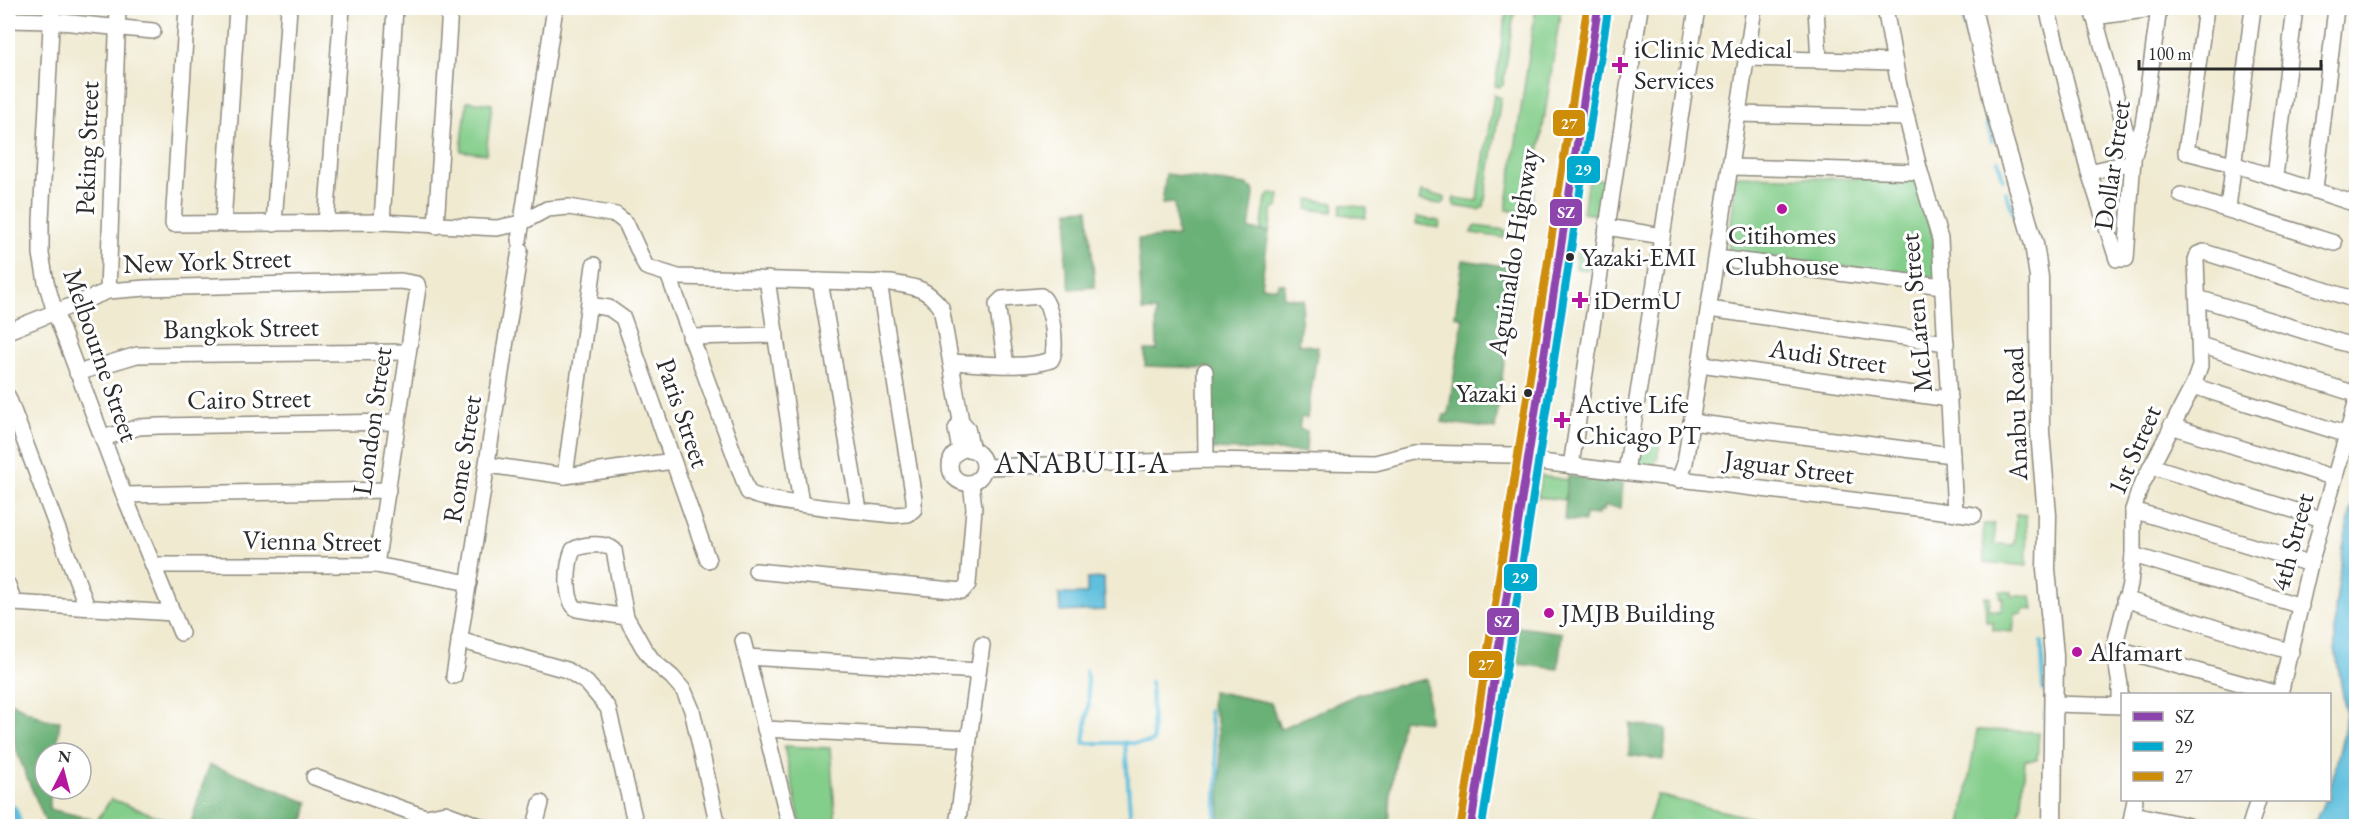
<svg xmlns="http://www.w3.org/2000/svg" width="2364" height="834" viewBox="0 0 2364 834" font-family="'EB Garamond',serif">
<rect width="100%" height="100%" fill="#fff"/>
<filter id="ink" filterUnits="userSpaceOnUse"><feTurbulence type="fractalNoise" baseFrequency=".0167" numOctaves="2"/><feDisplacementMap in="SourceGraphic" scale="12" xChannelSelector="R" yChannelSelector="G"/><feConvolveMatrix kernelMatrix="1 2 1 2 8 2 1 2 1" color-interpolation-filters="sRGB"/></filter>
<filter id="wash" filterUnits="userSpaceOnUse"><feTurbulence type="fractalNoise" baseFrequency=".008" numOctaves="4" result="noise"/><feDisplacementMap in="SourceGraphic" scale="24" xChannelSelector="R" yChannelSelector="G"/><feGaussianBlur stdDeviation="1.35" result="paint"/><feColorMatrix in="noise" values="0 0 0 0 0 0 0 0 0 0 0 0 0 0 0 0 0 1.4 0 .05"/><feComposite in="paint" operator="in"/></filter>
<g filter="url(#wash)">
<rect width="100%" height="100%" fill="#f0ead1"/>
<g fill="#84ce8b" stroke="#587c5b" stroke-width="1.5">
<path d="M1507,8h8l-12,77 -3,2 -5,-1z"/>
<path d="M1536,8h25l-31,205 -24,-3z"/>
<path d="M1494,95l7,3 -17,108 -5,4 -24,-4 -2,-4 1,-4 23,3z"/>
<path d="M467,101l25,3 -6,50 -25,-3z"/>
<path d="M1736,176l182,4 16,58 2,40 -208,-26z"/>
<path d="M1588,178l22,3 -5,35 -22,-3z"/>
<path d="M1421,192l24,5v4l-4,3 -22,-3z"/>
<path d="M1272,193l8,2 -2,13h-5l-4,24 -8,-1 5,-33z"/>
<path d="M1309,199l25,4 -1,9 -26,-3z"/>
<path d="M1342,204l25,4 -2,10 -25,-4z"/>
<path d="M1417,217l23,4 -1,7 -23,-4z"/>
<path d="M1475,226l30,4 -1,8 -33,-5z"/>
<path d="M1577,250l22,3 -3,18 -21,-3z"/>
<path d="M1635,441l25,3 -3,16 -5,8 -18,-2z"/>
<path d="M1541,476l27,4 -3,20 -27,-3z"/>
<path d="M2016,514l10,1 1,51 -43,-4 -1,-38h11l1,20 19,1z"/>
<path d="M2000,591l11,1v4h20l2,14 -10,-1 -1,5 -7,-1 -2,19 -20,-2v-8l-7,-1 -1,-25 5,1 -1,13 12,1 2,-13h-3z"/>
<path d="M1977,730l62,2 -2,28h-12l-3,43 -6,23h-55z"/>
<path d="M784,746l46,2 6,78h-35z"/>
<path d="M1657,795l127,31h-137z"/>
<path d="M111,799l48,18 32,8 -1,1h-86l-8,-4z"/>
</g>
<g fill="#6bb177" stroke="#4b6e51" stroke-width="1.5">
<path d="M1166,174l80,11 7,4 1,5 -5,35 20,3 -8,54 16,2 1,-5 7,1 -2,13 21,3 -6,44 20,3 -11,71 -6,-1 -2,12 8,2 -1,21 -95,-3 -1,-81 -65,-2v-16h12l-1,-39h-14l-4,-72 39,-3 -3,-33 -12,1z"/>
<path d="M1088,209l7,78 -25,2 -5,-26 4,-53z"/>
<path d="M1463,260l54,8 -22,161 -53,-7 2,-7h4l15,-97 -8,-2z"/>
<path d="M1568,476l55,7 -2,25 -16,-2 -1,5h-6v4l-13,-1 -1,8 -20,-2z"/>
<path d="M1518,627l44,6 -4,36 -47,-6z"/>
<path d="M1427,679l2,43 -27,-3 -11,72 -2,35h-170l2,-60 -4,-46 -6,-15 1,-14 59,12 9,26 78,-35z"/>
<path d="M8,701l38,19 14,1 -4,32h-11v36h6l-2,20 39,9 16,8h-57c-14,-39 -40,-82 -39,-125z"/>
<path d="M1630,724l37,5 -4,31 -34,-5z"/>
<path d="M209,765l37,12 62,26 -5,23h-113z"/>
</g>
<g fill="#5ebfdd" stroke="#447584" stroke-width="1.5">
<path d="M2356,487v339h-43l12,-26h5v-11l14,-56 2,-20 -11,-65v-38l8,-63z"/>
<path d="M1104,578l1,32 -45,2 -1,-18h28v-15z"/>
</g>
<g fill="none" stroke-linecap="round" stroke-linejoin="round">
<g stroke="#5ebfdd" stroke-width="4">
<path d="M1964,19l4,21"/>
<path d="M1970,56l14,51"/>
<path d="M1987,121l5,20"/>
<path d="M1998,161l5,18"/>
<path d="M2006,192l18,50"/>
<path d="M2042,642l1,49"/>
<path d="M1086,671l3,29 -5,43h65l4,-2 -2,-59"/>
<path d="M1209,710l9,62 -2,54"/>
<path d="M1125,742l6,84"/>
</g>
<path stroke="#5ebfdd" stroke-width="22" d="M8,814l4,12"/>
</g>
</g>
<g filter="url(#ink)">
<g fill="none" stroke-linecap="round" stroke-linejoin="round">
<g stroke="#8e8a7e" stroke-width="18">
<g id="minor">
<path d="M52,8l-11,212v34l5,28 9,30 69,183 57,138"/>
<path d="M187,8l-14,216 209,-2 115,6 24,-5 26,-14 22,-2 47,8 10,8 20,44 32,10 213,6c24,4 34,4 50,24l20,114 6,7 5,22"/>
<path d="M1816,8l3,53"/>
<path d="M1885,8l14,78 21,86 20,67 15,273"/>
<path d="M2047,8l42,164 28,87h9l7,-101 10,-33 16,-117"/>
<path d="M2092,8l41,150"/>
<path d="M2206,8l-20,144 47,12 123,40"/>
<path d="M2094,17l65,-9"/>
<path d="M8,20l43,1 102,10"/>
<path d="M1747,58l148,4"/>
<path d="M1739,114l168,4"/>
<path d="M1731,167l189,5"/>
<path d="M2089,172l44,-10"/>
<path d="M2275,177l20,-169"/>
<path d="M2315,189l21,-181"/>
<path d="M2181,195l153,48"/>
<path d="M2228,208l25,-200"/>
<path d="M382,222l13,-214"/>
<path d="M326,223l16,-215"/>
<path d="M223,224l14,-216"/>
<path d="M274,224l15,-216"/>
<path d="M436,226l14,-218"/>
<path d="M1607,227l55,9"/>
<path d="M519,240l36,-232"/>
<path d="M1717,258l226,28"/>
<path d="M668,274l80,218c13,11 122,20 146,23l14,-1 6,-5v-10l-35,-217"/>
<path d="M767,279l34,225"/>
<path d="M820,281l39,229"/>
<path d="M108,291l10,-283"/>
<path d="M2198,298l158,49"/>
<path d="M589,305l20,3 14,10 85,242"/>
<path d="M1709,309l237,34"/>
<path d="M8,331l100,-40 38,-3 255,-7 16,3 1,4 -42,277"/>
<path d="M690,337l86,-2"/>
<path d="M2200,345l156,49"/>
<path d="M951,362c30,1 72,8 100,-2 7,-11 1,-57 -10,-64l-39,3 -5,5 9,61"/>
<path d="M1700,364l249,35"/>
<path d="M1205,371l1,89"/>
<path d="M77,373l60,-18 271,-3"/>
<path d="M2193,386l155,49"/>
<path d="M8,397l79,210"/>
<path d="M1691,422l261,33"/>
<path d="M2171,426l164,52"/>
<path d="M103,438l36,-11 20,-1 238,-4"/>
<circle cx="967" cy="466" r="17"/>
<path d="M960,451l-4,-22 5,-8"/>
<path d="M488,465l77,11 108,-15"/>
<path d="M1571,466l69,-458"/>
<path d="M2151,466l171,53"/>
<path d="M985,467l221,-7 169,3 40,-10 98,2 28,7 433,53"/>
<path d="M1626,472l71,-464"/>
<path d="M565,476l29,-211"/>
<path d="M1679,480l6,-17 69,-455"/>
<path d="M124,495l264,-5"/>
<path d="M2133,510l177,54"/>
<path d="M2133,555l168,51"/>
<path d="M153,565h223l93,18"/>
<path d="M756,571l206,20 6,-7 6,-76 -3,-25"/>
<path d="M8,585l6,18 159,10"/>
<path d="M2125,599l166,53"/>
<path d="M626,617l-49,-8c-13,-9 -10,-45 -4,-59 10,-6 32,-8 41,0l12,67 17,30 10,14 19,16 12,14 8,19 26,116"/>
<path d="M459,640l108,30 20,13 21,25 28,118"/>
<path d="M743,641l47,185"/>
<path d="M2114,648l165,46"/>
<path d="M747,657l231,14"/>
<path d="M454,676l66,-426"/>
<path d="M2280,694l30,-130 46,-161"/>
<path d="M2054,704l68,2"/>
<path d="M2120,705v-20l-6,-37 16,-64 3,-29v-45l7,-22 53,-102 7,-20 -4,-106 2,-6 6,-2 152,48"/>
<path d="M765,729l204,10"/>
<path d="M314,777l108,39 5,1 18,-4 35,13"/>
<path d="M2133,814l56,12"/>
<path d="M535,826l6,-23"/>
<path d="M957,826l25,-181"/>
<path d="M2130,826l5,-26"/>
<path d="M2250,826l8,-26"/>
</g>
</g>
<g stroke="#8e8a7e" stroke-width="21">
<path id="tertiary" d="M1972,8l24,106 38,130 5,33 1,155 7,83 -1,54 8,86 -2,171"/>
</g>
<g stroke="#8e8a7e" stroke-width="27">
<path id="trunk" d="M1471,826l127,-818"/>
</g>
<use href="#minor" stroke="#fff" stroke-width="15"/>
<use href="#tertiary" stroke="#fff" stroke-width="18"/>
<use href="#trunk" stroke="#fff" stroke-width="24"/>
<g stroke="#fff" stroke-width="12">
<path id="bus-1" d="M1471,826l127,-818"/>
</g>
<g stroke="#fff" stroke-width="12">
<path id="bus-2" d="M1482,826l126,-816"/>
</g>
<g stroke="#fff" stroke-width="12">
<path id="bus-3" d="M1461,824l126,-816"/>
</g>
<use href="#bus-1" stroke="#8e44ad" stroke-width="8"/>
<use href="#bus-2" stroke="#00a9ce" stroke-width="8"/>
<use href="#bus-3" stroke="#ce8d09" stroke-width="8"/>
</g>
</g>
<g fill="#b5179e" stroke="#fff" stroke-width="2">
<path d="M1617 56h6v6h6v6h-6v6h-6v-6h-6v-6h6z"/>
<circle cx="1782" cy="209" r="6"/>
<path d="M1577 291h6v6h6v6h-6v6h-6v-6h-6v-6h6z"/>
<path d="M1559 411h6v6h6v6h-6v6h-6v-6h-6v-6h6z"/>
<circle cx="1549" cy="613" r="6"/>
<circle cx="2077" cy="652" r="6"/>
</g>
<g fill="#2b2b2b" stroke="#fff" stroke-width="2">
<circle cx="1570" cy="257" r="5"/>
<circle cx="1528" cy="393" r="5"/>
</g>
<g text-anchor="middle" stroke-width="6" stroke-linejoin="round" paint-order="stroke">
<g font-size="26" fill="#2b2b2b" stroke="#fff" text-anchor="start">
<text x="1581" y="266">Yazaki-EMI</text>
<text x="1517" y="402" text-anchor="end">Yazaki</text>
</g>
<g font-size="27" fill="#2b2b2b" stroke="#fff" text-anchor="start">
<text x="1634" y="58">iClinic Medical<tspan x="1634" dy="31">Services</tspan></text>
<text x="1782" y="244" text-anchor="middle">Citihomes<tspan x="1782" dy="31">Clubhouse</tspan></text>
<text x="1594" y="309">iDermU</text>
<text x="1576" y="413">Active Life<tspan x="1576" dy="31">Chicago PT</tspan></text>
<text x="1561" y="622">JMJB Building</text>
<text x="2089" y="661">Alfamart</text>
</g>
<g font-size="27" fill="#2b2b2b" stroke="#fff">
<text transform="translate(87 148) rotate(-88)" y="9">Peking Street</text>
<text transform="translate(2112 165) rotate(-82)" y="9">Dollar Street</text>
<text transform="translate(1513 252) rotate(-81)" y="9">Aguinaldo Highway</text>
<text transform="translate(207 261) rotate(-2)" y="9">New York Street</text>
<text transform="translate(1916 313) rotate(-95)" y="9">McLaren Street</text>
<text transform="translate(241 328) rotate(-1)" y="9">Bangkok Street</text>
<text transform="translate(101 355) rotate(71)" y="9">Melbourne Street</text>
<text transform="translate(1828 356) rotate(8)" y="9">Audi Street</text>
<text transform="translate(249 399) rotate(-1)" y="9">Cairo Street</text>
<text transform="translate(683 413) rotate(71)" y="9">Paris Street</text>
<text transform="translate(2016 414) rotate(-92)" y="9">Anabu Road</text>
<text transform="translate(372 421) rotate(-82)" y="9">London Street</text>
<text transform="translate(2134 450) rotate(-66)" y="9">1st Street</text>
<text transform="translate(462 459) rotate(-81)" y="9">Rome Street</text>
<text transform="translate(1789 467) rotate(7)" y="9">Jaguar Street</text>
<text transform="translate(312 541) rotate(1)" y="9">Vienna Street</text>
<text transform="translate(2292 542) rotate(-75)" y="9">4th Street</text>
</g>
<g font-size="30" letter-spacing="1.5" fill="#2b2b2b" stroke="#fff">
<text x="1082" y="473">ANABU II-A</text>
</g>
</g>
<g stroke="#fff" stroke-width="2">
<rect x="1552" y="109" width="34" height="28" rx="6" fill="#ce8d09"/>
<rect x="1566" y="155" width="35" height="29" rx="6" fill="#00a9ce"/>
<rect x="1549" y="198" width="34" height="29" rx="6" fill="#8e44ad"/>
<rect x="1503" y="563" width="35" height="29" rx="6" fill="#00a9ce"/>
<rect x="1486" y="607" width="34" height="29" rx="6" fill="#8e44ad"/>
<rect x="1468" y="650" width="35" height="29" rx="6" fill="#ce8d09"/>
</g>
<g font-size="16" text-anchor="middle" font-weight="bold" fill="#fff">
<text x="1569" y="129">27</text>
<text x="1583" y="175">29</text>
<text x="1566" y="218">SZ</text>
<text x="1520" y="583">29</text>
<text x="1503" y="627">SZ</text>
<text x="1486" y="670">27</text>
</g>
<rect width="2364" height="834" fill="none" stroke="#fff" stroke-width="30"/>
<rect x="2121" y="693" width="210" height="108" fill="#ffffff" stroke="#aaaaaa" stroke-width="1.5"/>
<rect x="2133" y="712" width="30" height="9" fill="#8e44ad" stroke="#aaaaaa" stroke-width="1.5"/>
<text x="2175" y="723" font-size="18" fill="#2b2b2b">SZ</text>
<rect x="2133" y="742" width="30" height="9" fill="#00a9ce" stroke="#aaaaaa" stroke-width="1.5"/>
<text x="2175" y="753" font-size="18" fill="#2b2b2b">29</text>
<rect x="2133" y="772" width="30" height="9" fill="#ce8d09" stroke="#aaaaaa" stroke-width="1.5"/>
<text x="2175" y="783" font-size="18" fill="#2b2b2b">27</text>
<g transform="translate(63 771) rotate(6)"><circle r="28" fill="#ffffff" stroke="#aaaaaa" stroke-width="1.5"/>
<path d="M0-4.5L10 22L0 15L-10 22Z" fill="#b5179e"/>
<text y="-9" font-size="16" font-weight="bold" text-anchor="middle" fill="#2b2b2b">N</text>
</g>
<path d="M2139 60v9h182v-9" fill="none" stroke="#2b2b2b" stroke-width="3"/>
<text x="2148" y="60" font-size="18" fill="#2b2b2b" stroke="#ffffff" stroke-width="4.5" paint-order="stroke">100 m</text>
</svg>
